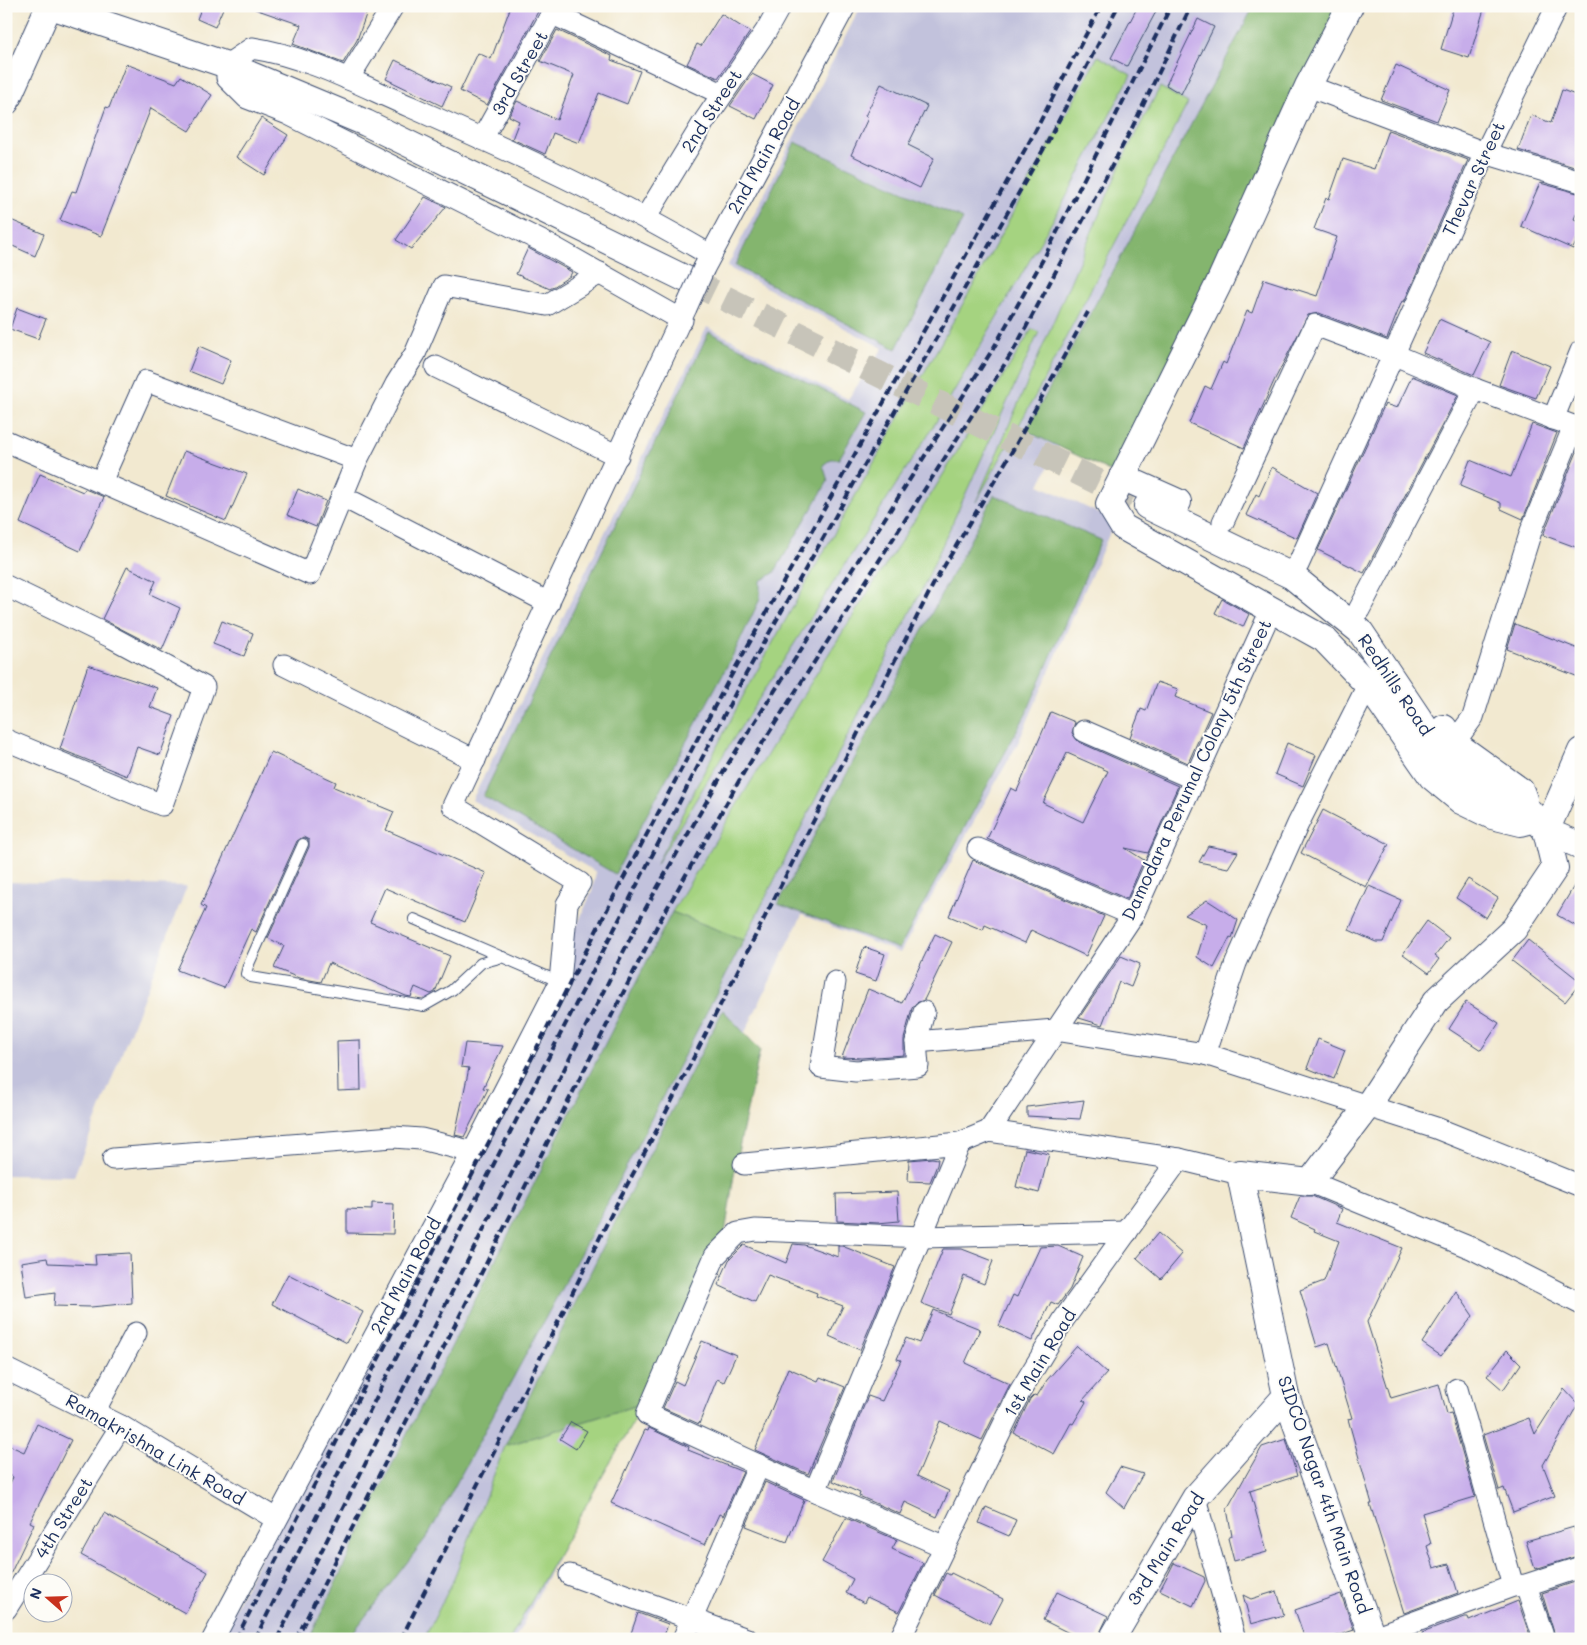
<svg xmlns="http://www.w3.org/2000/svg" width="1587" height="1645" viewBox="0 0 1587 1645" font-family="Mali,sans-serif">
<rect width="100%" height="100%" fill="#fdfcf7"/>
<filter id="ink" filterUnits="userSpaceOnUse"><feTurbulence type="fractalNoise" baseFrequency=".02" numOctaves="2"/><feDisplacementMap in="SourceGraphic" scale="10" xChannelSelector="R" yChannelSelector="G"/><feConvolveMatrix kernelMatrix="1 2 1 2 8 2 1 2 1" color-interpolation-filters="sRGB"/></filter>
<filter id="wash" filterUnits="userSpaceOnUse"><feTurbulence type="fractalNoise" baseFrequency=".0096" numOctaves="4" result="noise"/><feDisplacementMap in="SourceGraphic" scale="20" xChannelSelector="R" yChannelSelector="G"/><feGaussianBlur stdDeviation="1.12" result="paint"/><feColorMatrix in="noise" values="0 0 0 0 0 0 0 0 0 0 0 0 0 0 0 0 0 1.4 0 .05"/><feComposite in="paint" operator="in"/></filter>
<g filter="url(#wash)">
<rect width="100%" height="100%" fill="#f2e9d0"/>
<g fill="#c2c2dc">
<path d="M861,6h482l-280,432 -24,47 76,36 -97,222 -118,210 -98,-38 -68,140 -15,165 -164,343 -40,76h-296l340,-672 33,-76 4,-19 -124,-72 235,-473 141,72 35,-51 -156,-81z"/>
<path d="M6,882l181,4 -113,290 -68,-1z"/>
</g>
<g fill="#a5d380" stroke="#60816f">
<path d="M1098,56l33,19 -68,128 -127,219 -211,330 -69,113 87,-169 236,-421z"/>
<path d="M1160,87l28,16 -150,288 -62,111 150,-350z"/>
<path d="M1032,329l7,3 -113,249 -182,359 -72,-28 152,-251 106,-165z"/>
<path d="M644,1403l-134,236h-86l28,-56 53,-137z"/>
</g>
<g fill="#84b56e" stroke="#507266">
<path d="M1254,6h91l-229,468 -90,-43 82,-150z"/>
<path d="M795,142l168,77 -67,130 -161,-83z"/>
<path d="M709,332l157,80 -27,47h-8l-8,6 5,16 -54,92 -14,8v18l-26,54 -119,221 -132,-78z"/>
<path d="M994,495l107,45 -75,174 -127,235 -121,-45z"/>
<path d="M672,912l72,28 -136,262 -179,332 -81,105h-39l89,-187z"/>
<path d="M723,1010l37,40 -24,112 -11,72 -81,169 -139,43 123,-250z"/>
</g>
<g id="blocks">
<g fill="#c7adea" fill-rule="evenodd">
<path d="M202,6h22l-9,21 -18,-8z"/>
<path d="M256,6h113l-12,34 -14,23 -50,-19 8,-19 -46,-16z"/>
<path d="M511,6h30l-54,99 -27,-14 18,-38 13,6z"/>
<path d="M1138,6h21l-32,60 -16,-8z"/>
<path d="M1454,6h31l-16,52 -28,-9z"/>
<path d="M721,14l29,18 -32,46 -31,-14 10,-20 4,2z"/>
<path d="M1198,19l16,8 -33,67 -15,-9z"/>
<path d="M557,30l55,26 -1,4 29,11 -13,33 -28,-11 -20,50 -26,-10 -8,21 -33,-15 7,-18 -10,-5 8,-15 40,19 17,-45 -34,-14z"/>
<path d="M395,60l56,27 -9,19 -56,-27z"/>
<path d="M126,64l50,19 5,-7 31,19 -23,36 -38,-23 -50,128 -41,-16 12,-29 4,1 30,-85 3,1z"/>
<path d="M1396,65l54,25 -13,31 -56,-21z"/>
<path d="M752,74l21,11 -17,34 -26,-13z"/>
<path d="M881,84l46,22 -19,39 26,13 -14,30 -69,-33 17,-37 -3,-2z"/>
<path d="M1562,90l19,7v72l-63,-19 13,-35 20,8z"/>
<path d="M261,118l27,17 -24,40 -28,-18z"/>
<path d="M1388,130l80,30 -64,142 -2,-1 -15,38 -68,-26 -11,2 -34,66 -30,67 -55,-25 16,-37 6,3 12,-27 3,2 21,-53 5,2 12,-34 53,17 20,-59 -23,-8 12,-31 3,1 14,-40 31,10z"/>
<path d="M1540,183l41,11v9l-7,16 7,3v8l-8,19 -52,-23z"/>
<path d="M425,197l21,10 -35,42 -15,-9z"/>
<path d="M6,218l38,16 -9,22 -29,-13z"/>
<path d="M528,248l44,24 -2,4 -20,13 -34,-15z"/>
<path d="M17,308l29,11 -8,20 -28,-10z"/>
<path d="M1439,319l51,23 -16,33 -51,-22z"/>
<path d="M199,346l32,14 -10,24 -32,-13z"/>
<path d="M1512,350l38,16 -14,32 -37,-13z"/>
<path d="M1412,376l46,19 -94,178 -46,-23 67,-146 12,4z"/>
<path d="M1532,424l25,9 -34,86 -22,-10v-6l-41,-17 10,-26 41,17z"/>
<path d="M1581,442v107l-38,-14z"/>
<path d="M184,451l63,23 -21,47 -60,-25z"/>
<path d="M1272,467l45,26 -20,45 -51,-23 10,-21 3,2z"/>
<path d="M40,474l43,18 2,-3 19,8 -24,54 -60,-28z"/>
<path d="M298,489l28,12 -10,26 -29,-12z"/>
<path d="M127,567l29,14 -6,13 30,14 -18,42 -60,-31z"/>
<path d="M1222,599l27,15 -6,13 -28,-14z"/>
<path d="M222,621l31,12 -9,23 -31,-12z"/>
<path d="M1515,624l66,26v28l-74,-29z"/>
<path d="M88,665l69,23 -7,19 24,9 -14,39 -23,-8 -10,29 -67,-27z"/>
<path d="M1157,682l21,7 -3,8 36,15 -23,51 -58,-26 11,-28 5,2z"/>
<path d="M1051,712l24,10 -3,11 7,9 99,44 -30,67 -23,-5 19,12 -17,39 -140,-60 24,-51 6,3zM1067,753l41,18 -25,51 -40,-19z"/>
<path d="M1287,743l29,12 -13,31 -28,-12z"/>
<path d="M271,752l65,30 -2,5 60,25 -8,18 100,43 -21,49 -80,-34 -15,34 80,34 -15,36 -4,2 -16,-7 -4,10 -5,-1 -77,-33 -8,19 -22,-4 -25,-10 10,-22 -16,-8 41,-91v-7l-6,-3 -6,4 -41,91 -5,-3 -27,59 -47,-18 29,-62 -5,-3z"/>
<path d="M1323,810l66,34 -23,43 -65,-34z"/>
<path d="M1208,846l30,6 -10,16 -29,-6z"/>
<path d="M973,860l131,56 -18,40 -55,-26 -6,13 -40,-18 -2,5 -34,-14z"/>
<path d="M1581,874v55l-24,-14z"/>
<path d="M1468,879l30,19 -12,20 -30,-20z"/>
<path d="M1369,886l32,14 -18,42h-7l-27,-12z"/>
<path d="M1207,900l31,20 -6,18 -2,-1 -16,31 -17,-11 10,-32 -22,-10z"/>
<path d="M1427,921l22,17 -14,18 4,3 -10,14 -26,-19z"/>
<path d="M935,934l17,8 -28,58 -8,3 -4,5 -8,31v16l-43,3 -19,-1 26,-68 34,14z"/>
<path d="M1528,940l53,42 -16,20 -53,-41z"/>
<path d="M864,947l21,7 -9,27 -21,-7z"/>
<path d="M1121,956l19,8 -9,23 -12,-5 -17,43 -23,-7z"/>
<path d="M1466,1002l33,21 -18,27 -32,-21z"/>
<path d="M1318,1039l27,11 -11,29 -27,-11z"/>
<path d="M360,1040l1,50 -23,1 -1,-50z"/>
<path d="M465,1043l38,3 -20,42 5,1 -24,48 -9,-2 14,-67 -8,-1z"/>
<path d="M1084,1100l-4,19 -53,-3v-9z"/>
<path d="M1025,1149l24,5 -10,39 -23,-6z"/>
<path d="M932,1158l6,1 -1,6 -7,17 -22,-1 1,-21z"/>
<path d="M897,1192l2,29 -21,2 -41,-2 -1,-27z"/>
<path d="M1300,1196h12l30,13 -5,13 65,26 -35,74 24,76 48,-14 8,30 4,-1 24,84 -53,16 9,31 -4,2 7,22 15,-4 9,29 -54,20 -34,-109h2l-24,-85 4,-1 -23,-75 -12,4 -17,-57 24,-9 15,-40 -25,-10 1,-2 -24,-11z"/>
<path d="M372,1203l22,1 -1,30 -46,-1v-24l25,1z"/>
<path d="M1158,1233l24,21 -21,25 -24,-21z"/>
<path d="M793,1244l11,1 34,12v-11h4l53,21 -35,83 -31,-14 14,-30 -27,-10 1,-3 -49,-18 -13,27 -37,-17 11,-25 15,-15 42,18z"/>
<path d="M1058,1246l25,11 -13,32 -12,16 -7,-3 -19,39 -33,-15 14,-31 4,2 23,-50z"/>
<path d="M943,1249h19l31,12 -9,23 -20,-8 -15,38 -28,-11z"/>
<path d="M130,1253l2,50 -41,4 -37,-1 1,-13 -29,4 -5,-35 26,-4 1,5 48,2 -1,-10z"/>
<path d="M288,1274l75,38 -16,31 -75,-39z"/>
<path d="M1456,1291l17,25 -32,40 -19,-13z"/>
<path d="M933,1310l47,19 -15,34 45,21 -28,56 -42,-19 -23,55 32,15 -12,26 -32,-15 -5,12 -41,-18 1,-3 -27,-12 35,-85 14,5 19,-41 -4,-1 9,-21 13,5z"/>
<path d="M702,1341l34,14 -12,27 -7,-3 -18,45 -36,-16 12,-27 8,4z"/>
<path d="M1077,1346l30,27 -24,27 3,2 -13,22 -2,-1 -17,31 -40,-21 16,-34 4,-4 3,1 10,-16z"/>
<path d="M1507,1350l14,14 -18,26 -16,-14z"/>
<path d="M788,1368l30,13 2,-4 25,10 -37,87 -53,-24z"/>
<path d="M1564,1389l14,15 -35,61 12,31 -42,16 -9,-24 -5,2 -16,-55 46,-17 6,16z"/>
<path d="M571,1422l16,9 -11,18 -16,-10z"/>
<path d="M37,1424l34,16 -41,82 4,2 -28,59v-91l7,-15 -7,-4v-29l18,8z"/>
<path d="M649,1428l40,19 -1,3 55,22 -20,44 -4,-2 -14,31 -94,-42 34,-73 3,1z"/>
<path d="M1286,1439l11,37 -47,15 17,61 -33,9 -6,-23 4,-2 -5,-27 35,-62z"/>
<path d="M1120,1467l23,7 -19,34 -18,-16z"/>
<path d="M765,1482l39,18 -17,42 -41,-16z"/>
<path d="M986,1507l30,13 -7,16 -30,-13z"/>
<path d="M104,1513l104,59 -23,41 -104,-58z"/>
<path d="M846,1518l51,22 -5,9 31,14 -24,49 -32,-15 -3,6 -18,-10 7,-14 -31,-17z"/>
<path d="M1574,1527l7,28 -46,14 -9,-28z"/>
<path d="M1174,1563l30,14 1,4 -12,25 -33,-16z"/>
<path d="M946,1573l4,2 1,-2 52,26 -13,25 -55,-29z"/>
<path d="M1581,1580v59h-25l-14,-46z"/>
<path d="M1277,1591l7,24 -33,9 -8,-29 8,4z"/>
<path d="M1057,1592l51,24 -11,23h-16l-38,-19z"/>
<path d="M1341,1594l13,36 -26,9h-23l-10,-29z"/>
<path d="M1518,1601l13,38h-108l-1,-6 43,-16h3l1,4z"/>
<path d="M638,1613l30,11 -5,15h-34z"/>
</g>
</g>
</g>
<g filter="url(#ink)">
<use href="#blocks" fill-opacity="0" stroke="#3b4b6f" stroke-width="1"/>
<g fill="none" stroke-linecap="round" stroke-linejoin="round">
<path stroke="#c7c4b9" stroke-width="26" stroke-dasharray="26 13" stroke-linecap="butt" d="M690,281l457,225"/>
<g stroke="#3b4b6f" stroke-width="12">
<g id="service">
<path d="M303,844l-55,122 -2,8 5,3 173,29 28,-16 29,-27 22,-6"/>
<path d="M414,919l146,63"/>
</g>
</g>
<g stroke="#3b4b6f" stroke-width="23">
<g id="minor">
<path d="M553,14l169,80"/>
<path d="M348,79l45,-73"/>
<path d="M1308,86l177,67 96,29"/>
<path d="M482,139l74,-133"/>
<path d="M646,217l59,-97 61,-89 14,-25"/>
<path d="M704,268l141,-262"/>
<path d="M682,320l-129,-73 -265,-133 -41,-16 -20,-20v-13l25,-17c55,8 108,37 159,59 102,45 203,91 299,148"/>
<path d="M436,367l182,89"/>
<path d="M1553,419l28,-68"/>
<path d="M6,441l304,133 47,-114 39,-76 19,-30 29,-68 103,19 53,-32"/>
<path d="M101,482l45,-101 211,79"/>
<path d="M355,503l194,100"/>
<path d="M1223,522l92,-197 80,30 80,34"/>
<path d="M1298,565l187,-412 72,-147"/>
<path d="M6,586l107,52 91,49 -42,118 -156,-65"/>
<path d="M1359,610l116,-221 106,40"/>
<path d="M284,665l191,95"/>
<path d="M1084,731l110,48"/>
<path d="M1454,743l19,-26 58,-186 43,-105"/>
<path d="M978,849l155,66"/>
<path d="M835,982l-14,85 35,4 62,-5 -2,-24 8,-30"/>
<path d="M916,1042l139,-12 150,24 231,74 145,58"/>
<path d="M1205,1054l31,-91 62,-139 70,-139"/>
<path d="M989,1131l144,-216 139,-307"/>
<path d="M113,1159l280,-22 28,2 52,13"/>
<path d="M744,1164l216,-21 29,-12 190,28"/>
<path d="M1310,1182l161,66 110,56"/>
<path d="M6,1369l115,57 155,93"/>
<path d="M1457,1389l56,197"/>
<path d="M94,1412l42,-79"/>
<path d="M815,1491l-168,-77 68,-158 23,-23 17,-3 167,7 205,-5"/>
<path d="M1195,1498l40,141"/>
<path d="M945,1547l-130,-56 145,-348"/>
<path d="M570,1575l177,64"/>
<path d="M1526,1585l18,54"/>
<path d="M6,1609l115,-183"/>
<path d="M213,1639l260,-487 87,-170 7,-78 13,-21 -127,-77 233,-498"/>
<path d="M683,1639l76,-174"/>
<path d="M900,1639l119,-246 45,-74 115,-160 61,15"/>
<path d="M1368,1639l145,-53 13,-1 55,-18"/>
</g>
</g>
<g stroke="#3b4b6f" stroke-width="28">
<g id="tertiary">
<path d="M51,6l176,59 139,58 324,158"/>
<path d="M1350,6l-42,80 -90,199 -109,219 14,23 201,112 44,46 64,92 29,24 31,15 29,7 15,-4"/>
<path d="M6,102l43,-96"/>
<path d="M1122,477l56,25"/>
<path d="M1147,506l145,70 68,55 82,122 27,26 61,33 16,19 35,15"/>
<path d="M1444,728l10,15 67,48 3,8"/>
<path d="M1112,1639l83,-141 91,-102"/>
<path d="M1373,1639l-87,-243 -46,-222 70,8 57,-75 69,-106 78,-72 41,-61 -9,-37 35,-80"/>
</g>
</g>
<use href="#service" stroke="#fff" stroke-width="10"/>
<use href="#minor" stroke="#fff" stroke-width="21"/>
<use href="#tertiary" stroke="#fff" stroke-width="26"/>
<g stroke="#1b2f5e" stroke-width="4" stroke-dasharray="8 4" stroke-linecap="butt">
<path d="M236,1639l376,-739 115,-217 305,-546 69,-131"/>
<path d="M255,1639l227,-452 256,-499 309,-545 71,-137"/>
<path d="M277,1639l367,-728 84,-147 265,-415 53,-95 125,-248"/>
<path d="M296,1639l361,-713 87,-154 271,-424 116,-218 60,-124"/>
<path d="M401,1639l214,-432 44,-81 274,-541 81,-137 74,-136"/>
</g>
<g stroke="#3b4b6f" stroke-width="23" stroke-linecap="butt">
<path id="minor-bridge" d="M686,308l18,-40"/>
</g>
<use href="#minor-bridge" stroke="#fff" stroke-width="21"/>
</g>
</g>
<g text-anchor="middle" stroke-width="4" stroke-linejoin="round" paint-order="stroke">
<g font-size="18" fill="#1b2f5e" stroke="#fdfcf7">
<text transform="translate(520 73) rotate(-60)" y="6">3rd Street</text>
<text transform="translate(712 111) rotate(-57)" y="6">2nd Street</text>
<text transform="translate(764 156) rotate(-61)" y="6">2nd Main Road</text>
<text transform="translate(1474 179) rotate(-65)" y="6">Thevar Street</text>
<text transform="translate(1395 685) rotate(56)" y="6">Redhills Road</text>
<text transform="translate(1197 770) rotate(-65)" y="6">Damodara Perumal Colony 5th Street</text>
<text transform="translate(406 1276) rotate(-62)" y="6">2nd Main Road</text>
<text transform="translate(1040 1363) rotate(-59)" y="6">1st Main Road</text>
<text transform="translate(155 1450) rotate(30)" y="6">Ramakrishna Link Road</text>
<text transform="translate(1324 1495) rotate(71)" y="6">SIDCO Nagar 4th Main Road</text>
<text transform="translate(64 1518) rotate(-58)" y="6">4th Street</text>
<text transform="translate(1166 1549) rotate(-58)" y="6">3rd Main Road</text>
</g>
</g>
<rect width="1587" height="1645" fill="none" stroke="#fdfcf7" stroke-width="25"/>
<g transform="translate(48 1598) rotate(290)"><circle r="24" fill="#fdfcf7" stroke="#a3aaba"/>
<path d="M0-4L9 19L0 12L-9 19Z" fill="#c8321e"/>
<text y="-8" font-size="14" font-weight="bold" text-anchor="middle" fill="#1b2f5e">N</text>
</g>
</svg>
